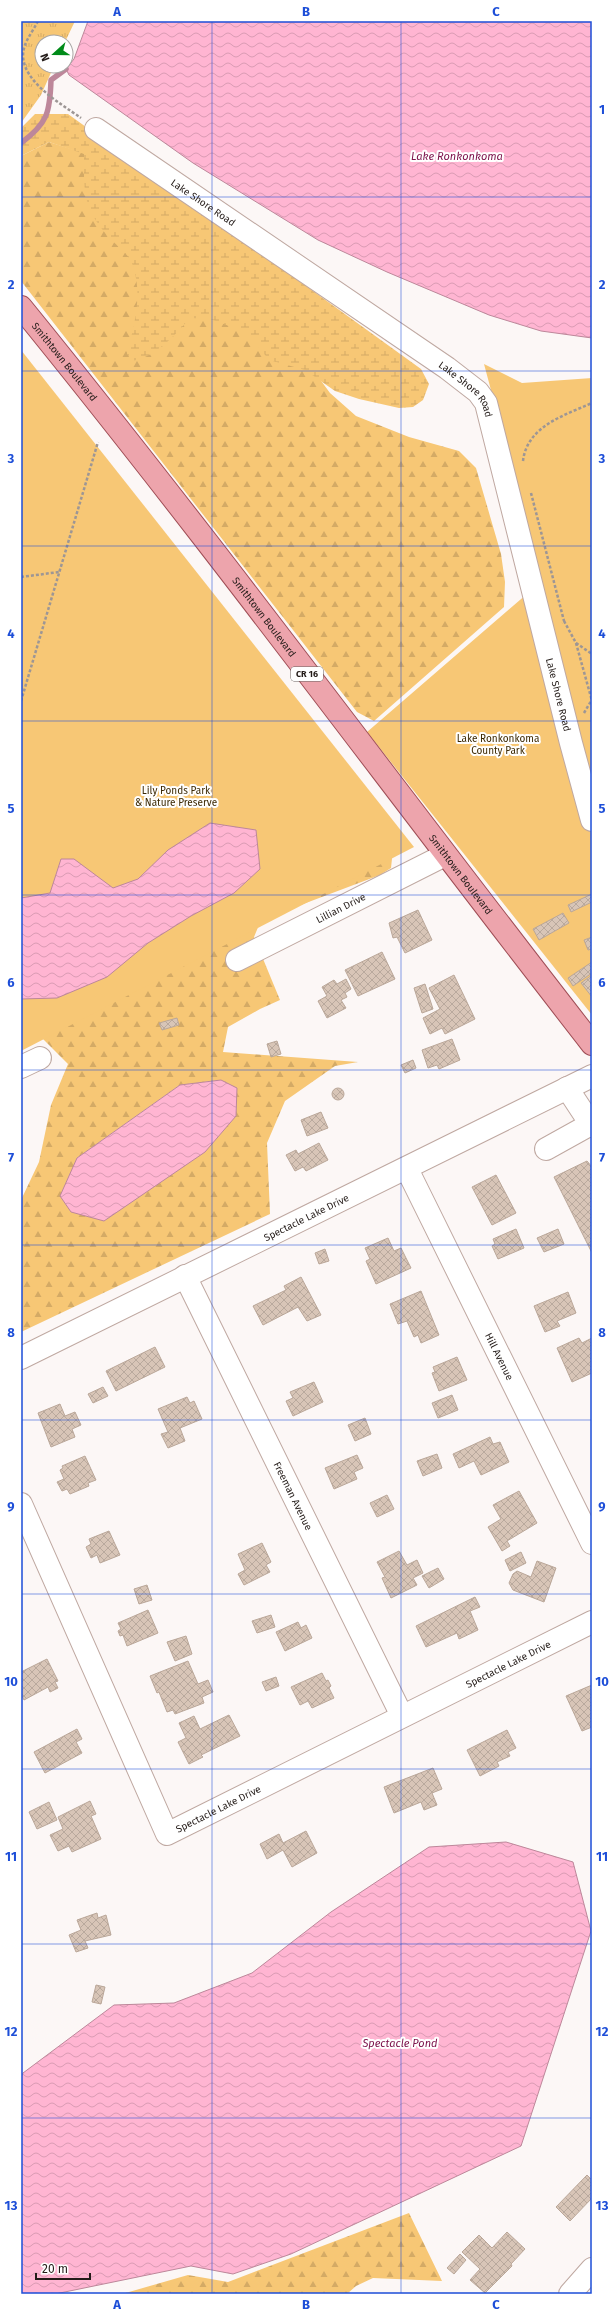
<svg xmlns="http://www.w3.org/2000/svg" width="613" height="2315" viewBox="0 0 613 2315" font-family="'Fira Sans',sans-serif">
<defs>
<pattern id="grass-tufts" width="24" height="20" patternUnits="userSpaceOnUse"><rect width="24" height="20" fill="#f7c775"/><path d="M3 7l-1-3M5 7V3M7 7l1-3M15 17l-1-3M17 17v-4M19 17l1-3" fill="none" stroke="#d4aa65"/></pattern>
<pattern id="forest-firs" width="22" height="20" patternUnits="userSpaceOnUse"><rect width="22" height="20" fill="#f7c775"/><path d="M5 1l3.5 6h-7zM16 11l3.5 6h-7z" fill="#d4aa65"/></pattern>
<pattern id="wetland-marsh" width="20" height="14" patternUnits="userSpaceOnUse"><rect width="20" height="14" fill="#f7c775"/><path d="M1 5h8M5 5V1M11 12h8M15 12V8" fill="none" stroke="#d4aa65"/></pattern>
<pattern id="water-waves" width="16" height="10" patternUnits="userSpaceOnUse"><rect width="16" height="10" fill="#ffb5d2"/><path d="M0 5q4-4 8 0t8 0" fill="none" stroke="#da9bb4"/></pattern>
<pattern id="building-cross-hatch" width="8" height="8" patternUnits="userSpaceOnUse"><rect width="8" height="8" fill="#d8c5b7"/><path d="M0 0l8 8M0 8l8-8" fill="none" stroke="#b9a99d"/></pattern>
</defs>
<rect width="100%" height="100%" fill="#fcf7f6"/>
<path fill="url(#grass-tufts)" d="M21,21h54l-10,21h-23v24h12l-13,29 -20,28z"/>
<g fill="url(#forest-firs)" fill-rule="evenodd">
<path d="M49,142l35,11 210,191 36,49 26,23 53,21 50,14 17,17 25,86 4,28 -1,25 -130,114 -17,-9 -336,-431v-125z"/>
<path d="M394,840l-3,28 -11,7 -119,45 -7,17 26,63 -20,9 -32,18 -5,25 135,10 -23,4 -50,35 -18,42 3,71 -249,118v-132l18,-38 12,-57 17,-41 -30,-30zM221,1080l-144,78 103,-73z"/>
<path d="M409,2213l33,68 -69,-3 -17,8 -9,8h-225l66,-19 40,7z"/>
</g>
<path fill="url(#wetland-marsh)" d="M35,114h33l353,255 8,15 -6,16 -10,7 -14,1 -40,-9 -24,-8 -30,-21 -36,-10 -15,-19 -22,-14 -22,-8 -20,-1c-15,17 -34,39 -58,43l-5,-7c7,-29 16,-58 6,-88 -4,-13 -17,-20 -25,-30 -26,-29 -24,-46 -24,-82l-35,-12 -28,14v-28z"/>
<g fill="#f7c775">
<path d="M21,350l393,497 -393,204z"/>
<path d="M484,364l38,19 70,-5v637l-225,-283 175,-151z"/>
</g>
<g fill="url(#water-waves)" stroke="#bd879a">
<path d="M88,21h504v317l-51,-7 -52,-16 -102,-43 -69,-32 -125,-77 -124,-88 -3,-6 8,-10z"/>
<path d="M210,823l46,7 4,39 -26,24 -43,23 -43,27 -41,34 -50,21 -36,1v-101l29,-5 11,-34h13l39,29 25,-9 30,-29z"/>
<path d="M221,1080l16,8 -1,28 -31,36 -101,69 -33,-9 -11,-16 17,-38 103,-73z"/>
<path d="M506,1842l67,20 18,69 -70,215 -230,108 -58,20 -42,-8 -136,28h-34v-217l2,-4 91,-68 60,-2 78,-30 79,-61 98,-65z"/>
</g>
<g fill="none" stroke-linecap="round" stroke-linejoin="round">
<path stroke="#bd879a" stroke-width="5.5" d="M21,143c27,-20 29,-31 30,-63l15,-11"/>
</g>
<g fill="url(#building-cross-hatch)" stroke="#baa799">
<path d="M592,894v8l-21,10 -3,-7z"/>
<path d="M418,910l14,30 -27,13 -8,-16 -4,1 -4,-15z"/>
<path d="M563,913l6,10 -30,17 -6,-11z"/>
<path d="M592,937v12l-4,1 -4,-10z"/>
<path d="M382,952l13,27 -37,17 -13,-26z"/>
<path d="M592,962v11l-19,13 -5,-8z"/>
<path d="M454,975l21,44 -30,15 -3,-6 -12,6 -7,-16 17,-9 -11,-21z"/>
<path d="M592,975v22l-11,-14z"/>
<path d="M346,979l5,10 -6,4 2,4 -6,3 5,8 -19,10 -9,-17 9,-5 -5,-9 12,-7 3,4z"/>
<path d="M425,984l8,25 -11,4 -8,-25z"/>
<path d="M177,1018l2,7 -17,5 -3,-7z"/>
<path d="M452,1039l8,21 -21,9 -2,-4 -9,3 -6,-18z"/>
<path d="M277,1041l4,13 -10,3 -4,-13z"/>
<path d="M413,1060l3,8 -11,5 -4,-8z"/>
<circle cx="338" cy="1094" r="6"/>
<path d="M321,1112l7,16 -21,8 -6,-16z"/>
<path d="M319,1143l9,17 -22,11 -3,-4 -8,4 -9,-16 10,-5 2,4z"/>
<path d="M587,1161l5,6v86l-38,-76z"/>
<path d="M496,1175l20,38 -24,12 -20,-38z"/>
<path d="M516,1229l8,19 -26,11 -6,-13 3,-2 -2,-5z"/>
<path d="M558,1229l6,15 -20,8 -7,-14z"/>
<path d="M388,1238l6,13 7,-3 10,20 -35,16 -10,-23 4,-2 -5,-11z"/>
<path d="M325,1249l4,12 -10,3 -4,-11z"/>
<path d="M301,1277l20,38 -14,6 -9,-14 -35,18 -10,-19 33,-16 -2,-4z"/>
<path d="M421,1291l18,44 -18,8 -3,-8 -4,2 -7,-16 -9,3 -8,-20z"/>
<path d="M568,1292l8,21 -19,8 3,5 -15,6 -11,-26z"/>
<path d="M579,1338l3,5 10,-5v35l-20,9 -15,-34z"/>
<path d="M155,1347l10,20 -49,24 -10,-20z"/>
<path d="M457,1357l10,23 -28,11 -7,-18 3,-1 -2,-5z"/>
<path d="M314,1382l9,20 -30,14 -7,-15 7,-3 -3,-6z"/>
<path d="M103,1387l5,9 -15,7 -5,-9z"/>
<path d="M452,1395l6,15 -20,8 -6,-15z"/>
<path d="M187,1397l3,6 4,-2 8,18 -22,9 5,13 -17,7 -7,-14 7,-2 -10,-23z"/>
<path d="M60,1404l5,12 10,-4 6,13 -9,4 3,8 -24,10 -13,-34z"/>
<path d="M365,1418l6,16 -16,7 -7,-16z"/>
<path d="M490,1437l3,7 7,-2 9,20 -28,13 -7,-14 -15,7 -6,-14z"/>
<path d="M437,1454l5,14 -19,8 -6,-15z"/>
<path d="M357,1455l6,13 -9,4 3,7 -23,10 -9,-21z"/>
<path d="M85,1456l11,24 -8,3 1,3 -19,8 -3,-5 -5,2 -5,-9 7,-3 -4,-9 3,-2 -1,-2z"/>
<path d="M519,1491l18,32 -30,18 3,5 -8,5 -14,-24 13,-8 -8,-14z"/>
<path d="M387,1495l7,14 -17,8 -7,-14z"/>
<path d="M109,1531l11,24 -20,8 -3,-8 -6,3 -5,-11 5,-3 -2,-5z"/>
<path d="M262,1543l9,19 -5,3 4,7 -26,13 -6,-11 7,-4 -7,-16z"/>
<path d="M399,1551l8,14 10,-5 6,13 -10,5 4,7 -26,13 -9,-20 3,-1 -8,-15z"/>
<path d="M521,1552l5,11 -16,8 -5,-11z"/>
<path d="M537,1561l19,7 -12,34 -31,-12 -4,-7 4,-9 4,-3 14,6z"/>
<path d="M438,1568l6,11 -15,9 -7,-12z"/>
<path d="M147,1585l5,15 -13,4 -5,-15z"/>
<path d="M475,1597l5,10 -10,4 8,19 -19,9 -2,-6 -31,14 -10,-21z"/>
<path d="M148,1610l10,23 -31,13 -4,-11 -3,1 -2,-5 3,-2 -3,-6z"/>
<path d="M271,1615l4,12 -18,6 -5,-12z"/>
<path d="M298,1622l3,6 5,-3 6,13 -27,13 -9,-19z"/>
<path d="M186,1636l6,18 -17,7 -8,-19z"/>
<path d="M47,1659l11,22 -3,1 3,6 -8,4 -2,-5 -24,13 -3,-6v-22z"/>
<path d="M188,1661l10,23 10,-4 5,12 -11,5 2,6 -29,11 -2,-4 -6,2 -8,-20 -2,1 -7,-17z"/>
<path d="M322,1673l4,8 2,-1 3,6 -2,2 5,10 -22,10 -4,-7 -8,4 -9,-18z"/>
<path d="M276,1677l3,9 -13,5 -4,-9z"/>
<path d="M592,1685v42l-10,4 -16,-35z"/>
<path d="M229,1715l11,21 -39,19 2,2 -14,7 -11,-22 8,-4 -7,-15 15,-7 6,13z"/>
<path d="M77,1729l5,10 -6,3 6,11 -37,20 -11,-21z"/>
<path d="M507,1730l9,18 -8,4 2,4 -13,6 2,4 -19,10 -13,-26z"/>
<path d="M433,1768l9,21 -10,4 5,12 -13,5 -3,-8 -27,11 -10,-26z"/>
<path d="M90,1801l6,13 -5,2 10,23 -29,13 -3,-6 -11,5 -8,-16 13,-6 -5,-12z"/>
<path d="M49,1802l8,18 -20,9 -8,-17z"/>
<path d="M306,1831l11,22 -25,14 -9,-17 -16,9 -7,-15 19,-10 4,9z"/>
<path d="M97,1913l1,5 8,-3 5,20 -26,6 3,7 -12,4 -7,-17 12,-5 -4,-10z"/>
<path d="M96,1985l9,2 -4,17 -9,-2z"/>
<path d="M587,2175l5,5v18l-22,23 -14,-14z"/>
<path d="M507,2232l18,17 -14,15 1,2 -27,27 -15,-13 10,-11 -18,-17 17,-17 13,13z"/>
<path d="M460,2254l6,6 -12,14 -7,-6z"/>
</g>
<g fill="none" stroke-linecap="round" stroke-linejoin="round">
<g stroke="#bfa8a1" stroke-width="24">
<g id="minor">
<path id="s1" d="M96,129l351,239 31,24 8,11 85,340 21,77"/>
<path id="s2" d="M237,960l208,-105"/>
<path d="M21,1067l19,-9"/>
<path d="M567,1088l25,38"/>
<path d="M546,1149l45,-25"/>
<path id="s3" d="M407,1169l185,374"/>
<path id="s4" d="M185,1276l217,440"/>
<path id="s5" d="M21,1358l571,-282"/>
<path id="s6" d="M21,1504l146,330 425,-212"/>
<path d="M570,2294l22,-25"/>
</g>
</g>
<g stroke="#9f4d55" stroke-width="24">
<g id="major">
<path id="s7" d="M21,307c196,241 380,492 571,737"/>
</g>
</g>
<g stroke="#9d9695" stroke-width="2.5" stroke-dasharray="3 2" stroke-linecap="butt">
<path d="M38,21c-4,8 -10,16 -13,24 -12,32 35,58 56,73"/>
<path d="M523,461c4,-35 42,-46 69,-58"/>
<path d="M531,493l33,128 -2,2"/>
<path d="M21,577l38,-5"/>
<path d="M564,621l12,22 16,58"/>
<path d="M576,643l16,11"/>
<path d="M21,701l77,-259"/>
<path d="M584,713l7,-12"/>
</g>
<use href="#minor" stroke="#fff" stroke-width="22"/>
<use href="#major" stroke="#eda4ac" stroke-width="22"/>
</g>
<path fill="none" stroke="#1d4ed8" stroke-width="1" stroke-opacity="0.55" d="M212,21v2273M401,21v2273M21,197h571M21,371h571M21,546h571M21,721h571M21,895h571M21,1070h571M21,1245h571M21,1420h571M21,1594h571M21,1769h571M21,1944h571M21,2118h571"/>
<g text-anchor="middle" stroke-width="4" stroke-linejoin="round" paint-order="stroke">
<rect fill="#fff" stroke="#66605e" stroke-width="1" x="291" y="667" width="32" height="14" rx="3"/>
<g font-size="9" font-weight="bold" fill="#241c19">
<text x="307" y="677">CR 16</text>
</g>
<g font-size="10" fill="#241c19" stroke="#fff">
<text dy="4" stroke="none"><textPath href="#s1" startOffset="130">Lake Shore Road</textPath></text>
<text dy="4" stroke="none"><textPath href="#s7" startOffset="70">Smithtown Boulevard</textPath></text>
<text dy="4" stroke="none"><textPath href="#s1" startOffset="454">Lake Shore Road</textPath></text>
<text dy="4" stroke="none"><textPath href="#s7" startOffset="394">Smithtown Boulevard</textPath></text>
<text dy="4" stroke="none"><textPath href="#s1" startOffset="778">Lake Shore Road</textPath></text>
<text dy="4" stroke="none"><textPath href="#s7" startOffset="718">Smithtown Boulevard</textPath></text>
<text dy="4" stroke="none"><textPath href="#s2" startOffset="116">Lillian Drive</textPath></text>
<text dy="4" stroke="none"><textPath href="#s5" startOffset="318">Spectacle Lake Drive</textPath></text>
<text dy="4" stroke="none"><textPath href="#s3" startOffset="209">Hill Avenue</textPath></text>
<text dy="4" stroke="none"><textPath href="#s4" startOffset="245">Freeman Avenue</textPath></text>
<text dy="4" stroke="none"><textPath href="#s6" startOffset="742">Spectacle Lake Drive</textPath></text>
<text dy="4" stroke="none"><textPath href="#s6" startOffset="418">Spectacle Lake Drive</textPath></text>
</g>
<g font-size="10" fill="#3b2802" stroke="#fff">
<text x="498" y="742">Lake Ronkonkoma<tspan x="498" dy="12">County Park</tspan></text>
<text x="176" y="794">Lily Ponds Park<tspan x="176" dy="12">&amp; Nature Preserve</tspan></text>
</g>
<g font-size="11" font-style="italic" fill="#7b114a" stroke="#fff">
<text x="457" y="160">Lake Ronkonkoma</text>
<text x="400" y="2047">Spectacle Pond</text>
</g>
</g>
<rect width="613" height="2315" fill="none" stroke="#ffffff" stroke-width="44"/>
<g transform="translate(54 54) rotate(249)"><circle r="19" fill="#ffffff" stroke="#a7a4a3"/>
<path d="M0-3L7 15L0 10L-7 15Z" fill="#008b19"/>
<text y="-6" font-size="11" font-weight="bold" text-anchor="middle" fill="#241c19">N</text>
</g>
<path d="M36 2273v6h54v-6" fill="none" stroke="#241c19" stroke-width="2"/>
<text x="42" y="2273" font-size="12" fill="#241c19" stroke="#ffffff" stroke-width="3" paint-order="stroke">20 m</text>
<rect x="22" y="22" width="569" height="2271" fill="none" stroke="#1d4ed8" stroke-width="1.5"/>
<g font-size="13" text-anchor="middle" font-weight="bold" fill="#1d4ed8">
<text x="117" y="16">A</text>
<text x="306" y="16">B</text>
<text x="496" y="16">C</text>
<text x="11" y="114">1</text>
<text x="602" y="114">1</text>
<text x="11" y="289">2</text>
<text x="602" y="289">2</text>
<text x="11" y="463">3</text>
<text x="602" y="463">3</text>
<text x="11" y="638">4</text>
<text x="602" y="638">4</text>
<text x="11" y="813">5</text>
<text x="602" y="813">5</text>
<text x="11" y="987">6</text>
<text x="602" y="987">6</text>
<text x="11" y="1162">7</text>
<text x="602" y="1162">7</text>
<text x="11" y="1337">8</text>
<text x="602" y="1337">8</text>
<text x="11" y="1511">9</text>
<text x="602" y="1511">9</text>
<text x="11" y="1686">10</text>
<text x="602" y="1686">10</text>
<text x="11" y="1861">11</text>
<text x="602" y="1861">11</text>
<text x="11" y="2036">12</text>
<text x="602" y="2036">12</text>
<text x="11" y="2210">13</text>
<text x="602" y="2210">13</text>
<text x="117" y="2309">A</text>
<text x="306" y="2309">B</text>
<text x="496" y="2309">C</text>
</g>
</svg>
